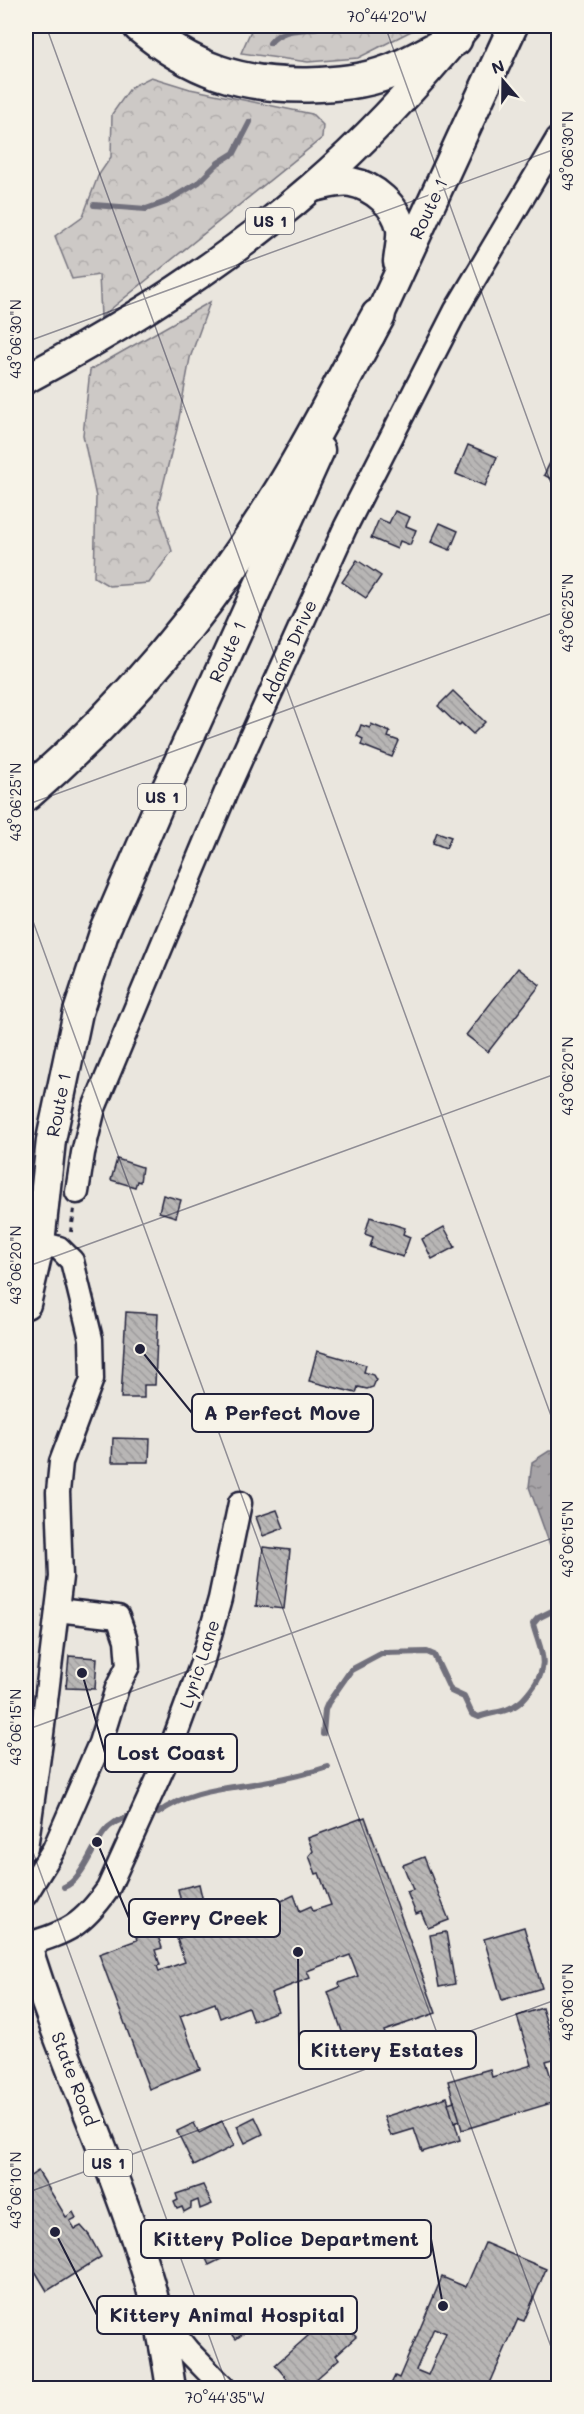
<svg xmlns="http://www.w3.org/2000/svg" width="584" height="2414" viewBox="0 0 584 2414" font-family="Mali,sans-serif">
<defs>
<pattern id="forest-crowns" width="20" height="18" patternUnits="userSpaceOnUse" patternTransform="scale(1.5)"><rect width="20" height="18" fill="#cdc9c6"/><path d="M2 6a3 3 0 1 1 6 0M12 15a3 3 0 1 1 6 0" fill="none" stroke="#b0acab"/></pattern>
<pattern id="water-ripples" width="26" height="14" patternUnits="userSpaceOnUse" patternTransform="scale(1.5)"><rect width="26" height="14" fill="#a6a3a6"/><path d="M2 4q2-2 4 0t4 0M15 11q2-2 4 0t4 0" fill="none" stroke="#878488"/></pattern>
<pattern id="building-back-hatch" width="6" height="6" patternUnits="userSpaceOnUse" patternTransform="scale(1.5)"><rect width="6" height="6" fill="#b8b6b5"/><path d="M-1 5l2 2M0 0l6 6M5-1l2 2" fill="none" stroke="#9e9c9d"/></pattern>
</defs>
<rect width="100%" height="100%" fill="#eae6de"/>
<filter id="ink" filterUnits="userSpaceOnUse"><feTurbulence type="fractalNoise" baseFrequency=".0167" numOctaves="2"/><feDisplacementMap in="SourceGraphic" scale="12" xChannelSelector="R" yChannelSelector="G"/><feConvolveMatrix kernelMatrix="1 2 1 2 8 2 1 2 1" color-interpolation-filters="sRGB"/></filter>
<g filter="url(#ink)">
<g fill="url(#forest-crowns)" stroke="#787680" stroke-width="1.5">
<path d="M253,26h168l-63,32 -50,4 -67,-9z"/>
<path d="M151,77l39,12 122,25 11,11 -1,13 -221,179 -2,-42 -27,4 -17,-43 28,-20 15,-40 13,-19 1,-43 19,-27z"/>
<path d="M210,302l-20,56 -13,71 -19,77 14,45 -23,32 -40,3 -15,-9 2,-80 -13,-62 7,-65z"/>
</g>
<path fill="url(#water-ripples)" stroke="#716f7b" stroke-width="1.5" d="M549,1451h9v100l-8,-6 -21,-58 3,-25z"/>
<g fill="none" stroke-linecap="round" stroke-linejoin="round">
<g stroke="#716f7b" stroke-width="6">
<path d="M270,43c13,-17 35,-11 53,-17"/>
<path d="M94,205l52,4 20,-7 33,-20 19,-19 16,-10 16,-31"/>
<path d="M323,1734l2,-24 3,-7 23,-33 32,-17 44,-1 7,3 17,36 13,6 8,17 7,3c9,-4 18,-4 27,-7 12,-4 18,-11 25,-20 21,-26 9,-39 2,-66l5,-6 20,-10"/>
<path d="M158,1813c33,-24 69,-24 106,-31 22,-4 43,-8 64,-15"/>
<path d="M64,1887c18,-6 29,-42 41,-56 6,-8 15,-11 24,-15"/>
</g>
</g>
<g fill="url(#building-back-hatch)" stroke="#22223b" stroke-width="1.5" fill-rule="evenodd">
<path d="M468,445l29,12 -12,29 -29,-12z"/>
<path d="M554,455l4,3v25l-14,-8z"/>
<path d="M395,511l15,6 -4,9 10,4 -6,15 -10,-4 -3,8 -26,-11 8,-19 10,4z"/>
<path d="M440,523l18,8 -8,19 -19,-8z"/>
<path d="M357,560l24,16 -15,22 -24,-16z"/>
<path d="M453,691l32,31 -12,12 -12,-11 -2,3 -21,-20z"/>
<path d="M371,724l19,8 -2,5 11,4 -7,16 -31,-12 2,-6 -6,-3 4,-11 9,3z"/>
<path d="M437,832l14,5 -5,11 -13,-5z"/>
<path d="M518,968l22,17 -52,67 -22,-17z"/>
<path d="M117,1159l25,8 -2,15 -3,-1 -2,6 -24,-7z"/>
<path d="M163,1195l18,5 -5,17 -17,-5z"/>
<path d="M370,1217l35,11 -2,6 7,3 -7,20 -33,-10 3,-10 -8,-3z"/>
<path d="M444,1227l11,20 -23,12 -10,-20z"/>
<path d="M126,1312l32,2 -3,71h-11v13h-23z"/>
<path d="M317,1351l49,14 -2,7 9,3 3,5 -3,7 -6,2 -9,-2 -2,6 -47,-12z"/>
<path d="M113,1438l37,1 -1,23h-37z"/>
<path d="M277,1510l7,18 -21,8 -7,-19z"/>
<path d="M263,1547l27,3 -6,59 -28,-3z"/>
<path d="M69,1656l28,2 -2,31 -29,-1z"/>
<path d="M365,1817l71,196 -52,18 2,6 -37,14 -21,-59 12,-5 -1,-4 19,-7 -8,-21 -43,16 3,7 -39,15 7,18 -25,10 -5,-14 -28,11 -5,-15 -35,13 20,53 -51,20 -50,-135 38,-14 -1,-3 20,-7 6,18 -7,2 5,15 -3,1 2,5 26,-9 -8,-23 18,-7 -1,-4 43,-14 -3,-7 25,-9 3,7 10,-3 1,3 21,-10 6,16 11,-5 2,5 18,-6 -12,-32 -3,1 -7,-18 4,-5 -5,-13z"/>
<path d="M424,1857l25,63 -21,8 -7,-16 -5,2 -9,-22 6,-2 -10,-25z"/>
<path d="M199,1884l9,39 -21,5 -9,-39z"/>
<path d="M524,1927l18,61 -40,12 -18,-61z"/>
<path d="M446,1932l9,52 -16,3 -9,-52z"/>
<path d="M542,2008l15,50 -11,3 12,40 -96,29 -14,-49 42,-12 2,8 40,-12 -15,-49z"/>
<path d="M447,2097l13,43 -38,12 -8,-23 -23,7 -7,-19z"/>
<path d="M454,2101l6,20 -6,2 -6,-20z"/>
<path d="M255,2117l8,17 -18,9 -8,-17z"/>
<path d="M222,2121l12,25 -40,20 -17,-35 17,-8 5,10z"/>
<path d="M38,2171l28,46 7,-5 3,6 -6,3 5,8 6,-3 8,9 12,22 -54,34 -21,-35v-77z"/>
<path d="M203,2185l9,19 -12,5 -2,-9 -7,3v5l-7,4 -2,-5 -5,2 -3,-7 4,-2 -2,-6z"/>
<path d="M236,2225l14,20 -41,20 -10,-21 18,-9 -2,-3 12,-6 2,3z"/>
<path d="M485,2243l61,26 -22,52 -6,-2 -30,69h-99l6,-12 4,2 43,-101 24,10zM434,2328l12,5 -18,42 -12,-5z"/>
<path d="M246,2299l7,9 7,-6 10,12 -34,25 -16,-21z"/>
<path d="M334,2313l22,24 -20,18 3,4 -33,29h-11l-20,-23z"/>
</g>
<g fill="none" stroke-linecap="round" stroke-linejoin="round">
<g stroke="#22223b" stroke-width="27">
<g id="minor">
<path d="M77,1192l6,-39 11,-45 132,-316 119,-264 111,-218 102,-172"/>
<path d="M26,1848l15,-106 20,-165 -3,-85 3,-30 31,-83 -1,-40 -19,-78 -13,-13 -19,-5"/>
<path d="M26,1894l28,-45 46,-106 17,-55 11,-22 -2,-26 -8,-23 -61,-7"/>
<path d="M26,1945c43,-14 55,-18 82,-56l58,-128 36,-98 18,-64 20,-96"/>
<path d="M158,2314l30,37 36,37"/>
</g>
</g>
<g stroke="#22223b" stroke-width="33">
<g id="major">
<path d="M313,187c11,-2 27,-7 38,-5 22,4 46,24 50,47 1,10 -2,23 -3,33"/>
<path d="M370,336l143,-310"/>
<path d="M26,379c101,-54 199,-116 286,-192 56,-48 107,-104 154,-161"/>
<path d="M26,1304l14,-61 11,-103 27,-128 26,-79 55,-128 161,-355"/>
<path d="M26,1942c33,111 85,215 119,326 13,40 20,80 26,120"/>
</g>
</g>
<g stroke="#22223b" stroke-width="38">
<g id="highway">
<path d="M140,26c52,44 101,60 168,59 28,-1 55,-3 81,-13 23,-9 44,-22 66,-33"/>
<path d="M26,794c98,-84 182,-185 250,-295 37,-59 68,-122 102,-183"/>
</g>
</g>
<path stroke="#22223b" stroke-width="4" stroke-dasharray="4.5 4.5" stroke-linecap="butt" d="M71,1232l3,-23"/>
<use href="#minor" stroke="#f7f3e8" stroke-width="22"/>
<use href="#major" stroke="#f7f3e8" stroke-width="28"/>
<use href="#highway" stroke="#f7f3e8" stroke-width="33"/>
</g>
</g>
<path fill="none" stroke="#22223b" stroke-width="1.5" stroke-opacity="0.45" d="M46,26l512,1409M385,26l173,477M26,342l532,-194M26,805l532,-194M26,902l532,1464M26,1267l532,-194M26,1730l532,-194M26,1833l202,555M26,2193l532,-194"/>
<g text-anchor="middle" stroke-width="6" stroke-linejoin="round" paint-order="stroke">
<g fill="#f7f3e8" stroke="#62616f" stroke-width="1.5">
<rect x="246" y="208" width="48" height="26" rx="4.5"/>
<rect x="138" y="784" width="48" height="26" rx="4.5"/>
<rect x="84" y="2150" width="48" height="26" rx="4.5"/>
</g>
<g font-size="16" font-weight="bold" fill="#22223b">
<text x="270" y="227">US 1</text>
<text x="162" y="803">US 1</text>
<text x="108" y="2169">US 1</text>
</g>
<g font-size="18" fill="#22223b" stroke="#f7f3e8">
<text transform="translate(429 209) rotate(-65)" y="6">Route 1</text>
<text transform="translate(228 652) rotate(-66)" y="6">Route 1</text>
<text transform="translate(289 652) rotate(-66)" y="6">Adams Drive</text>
<text transform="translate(59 1105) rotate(-79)" y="6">Route 1</text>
<text transform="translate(200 1664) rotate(-72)" y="6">Lyric Lane</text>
<text transform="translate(74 2079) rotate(69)" y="6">State Road</text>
</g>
</g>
<path fill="none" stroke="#22223b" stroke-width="2" d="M140 1349L192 1413M82 1673L105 1753M97 1842L129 1918M298 1952L299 2050M443 2306L431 2239M55 2232L97 2315"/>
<g fill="#22223b" stroke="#f7f3e8" stroke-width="2">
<circle cx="140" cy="1349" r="6"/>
<circle cx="82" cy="1673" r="6"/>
<circle cx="97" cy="1842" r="6"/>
<circle cx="298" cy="1952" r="6"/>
<circle cx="443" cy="2306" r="6"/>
<circle cx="55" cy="2232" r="6"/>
</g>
<g fill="#f7f3e8" stroke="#22223b" stroke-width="2">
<rect x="192" y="1394" width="181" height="38" rx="6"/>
<rect x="105" y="1734" width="132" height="38" rx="6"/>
<rect x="129" y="1899" width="151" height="38" rx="6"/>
<rect x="299" y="2031" width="177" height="38" rx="6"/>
<rect x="141" y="2220" width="290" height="38" rx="6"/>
<rect x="97" y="2296" width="260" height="38" rx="6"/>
</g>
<g font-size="20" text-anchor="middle" font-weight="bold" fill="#22223b">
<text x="282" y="1420">A Perfect Move</text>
<text x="171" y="1760">Lost Coast</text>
<text x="205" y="1925">Gerry Creek</text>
<text x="387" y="2057">Kittery Estates</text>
<text x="286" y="2246">Kittery Police Department</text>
<text x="227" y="2322">Kittery Animal Hospital</text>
</g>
<rect width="584" height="2414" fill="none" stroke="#f7f3e8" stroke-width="66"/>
<g transform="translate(503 81) rotate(340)" stroke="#f7f3e8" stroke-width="4.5" paint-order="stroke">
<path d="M0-4.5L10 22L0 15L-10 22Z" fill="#22223b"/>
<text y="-9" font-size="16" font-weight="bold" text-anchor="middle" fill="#22223b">N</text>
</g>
<rect x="33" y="33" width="518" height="2348" fill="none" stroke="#22223b" stroke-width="2"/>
<g font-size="15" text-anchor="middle" fill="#22223b">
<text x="387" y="22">70°44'20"W</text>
<text transform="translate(568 151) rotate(-90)" y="5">43°06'30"N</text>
<text transform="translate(16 339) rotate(-90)" y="5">43°06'30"N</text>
<text transform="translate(568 613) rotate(-90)" y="5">43°06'25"N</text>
<text transform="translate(16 802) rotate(-90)" y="5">43°06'25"N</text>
<text transform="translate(568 1076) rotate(-90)" y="5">43°06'20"N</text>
<text transform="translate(16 1265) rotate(-90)" y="5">43°06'20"N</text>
<text transform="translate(568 1539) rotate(-90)" y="5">43°06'15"N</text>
<text transform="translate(16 1727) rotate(-90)" y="5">43°06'15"N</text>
<text transform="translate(568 2002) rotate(-90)" y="5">43°06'10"N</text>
<text transform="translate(16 2190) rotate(-90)" y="5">43°06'10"N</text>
<text x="225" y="2403">70°44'35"W</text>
</g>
</svg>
